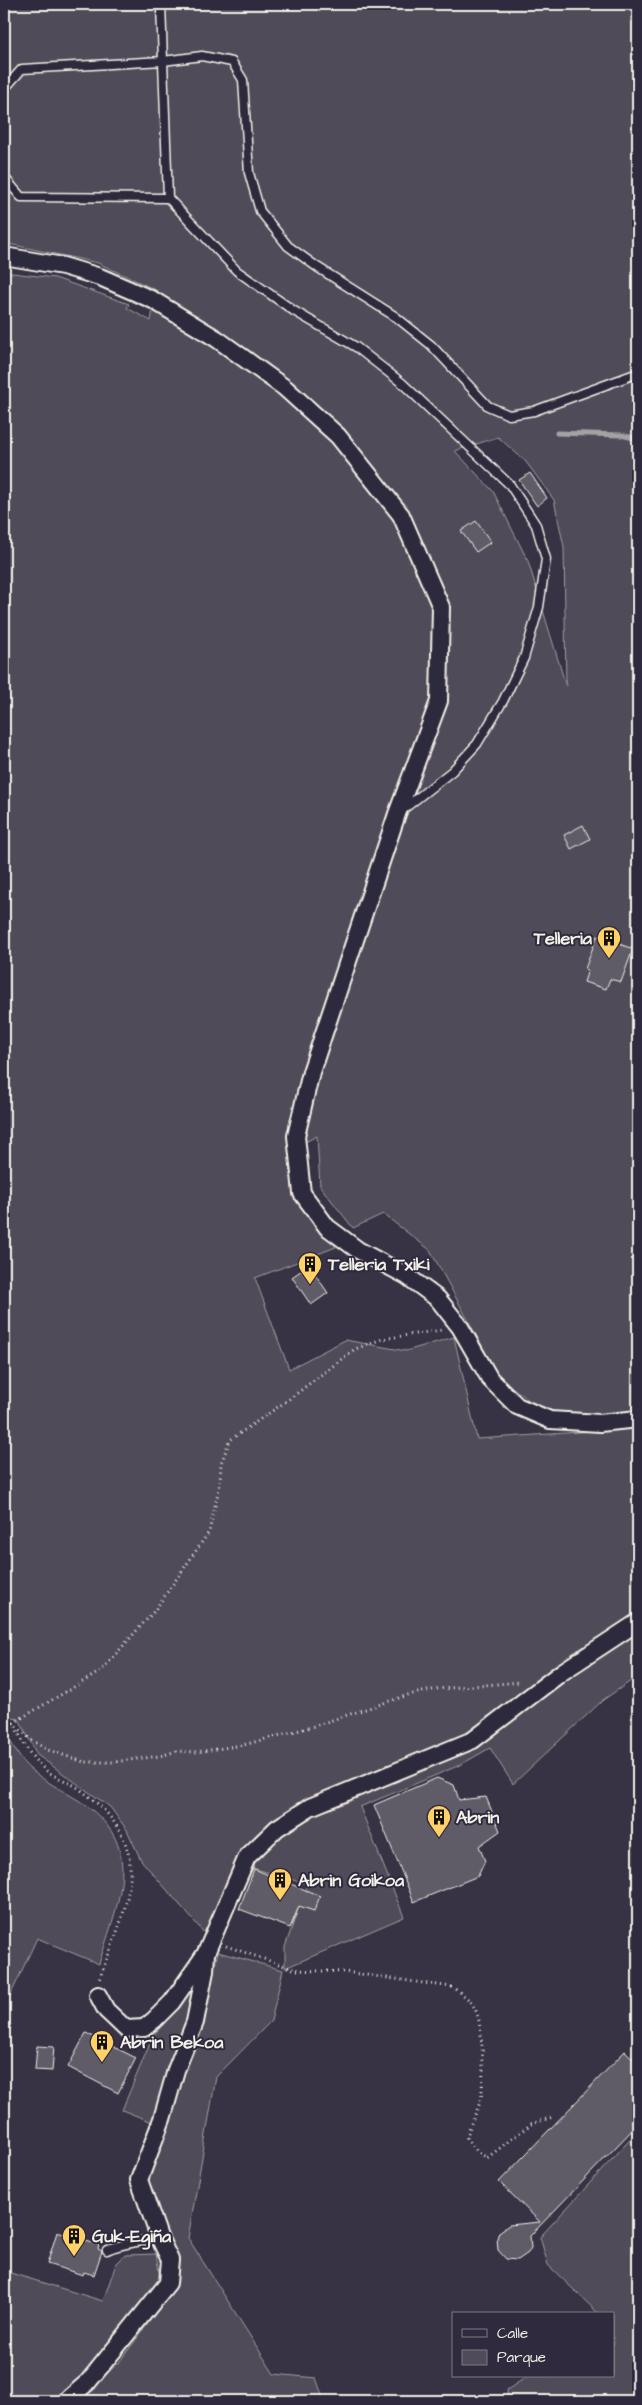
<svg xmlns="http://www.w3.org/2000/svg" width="642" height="2405" viewBox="0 0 642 2405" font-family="'Architects Daughter',sans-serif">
<rect width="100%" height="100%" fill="#373244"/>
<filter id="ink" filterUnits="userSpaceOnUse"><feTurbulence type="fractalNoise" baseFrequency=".02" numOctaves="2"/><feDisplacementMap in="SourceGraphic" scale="10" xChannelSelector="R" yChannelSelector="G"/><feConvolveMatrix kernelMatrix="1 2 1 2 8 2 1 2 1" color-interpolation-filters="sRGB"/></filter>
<g filter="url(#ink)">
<g fill="#504b59" stroke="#a29ea0" fill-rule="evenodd">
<path d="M4,4h634v1407l-57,6 -42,-9 -40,-31 -69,-127 -47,-36 -30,14 -33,-42 -3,-50 -28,14 4,47 43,50 -81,31 34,91 56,-29 61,11 48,-14 23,102 161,-11v248l-35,24 -90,84 -23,-36 -30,17 -100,42 44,110 -119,51v-21l22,-63 -68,-20 -33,71 -65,-75 -14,-30 -17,-23 -73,-52 -18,-36 -15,-2v-1445l51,6 74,26 -2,4 24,13 5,-31 -58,-27 -94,-20zM498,437l28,25 28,38 10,47 2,139 -38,-125 -35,-70 -38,-40z"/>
<path d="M8,1737c6,10 13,25 22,32 14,12 32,21 48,31 70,44 40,100 21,164l-62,-26 -33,71v-262z"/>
<path d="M218,1952l65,18 -12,51 -55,56 -28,161 86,136 42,4 8,23h-244l40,-40 53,-71 4,-25 -29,-83 54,-161z"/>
<path d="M199,1975l-11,53 -36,94 -30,-12 31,-74 18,-21z"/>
<path d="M638,2131v270h-130l-1,-11 21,-14h85v-62h-14l-51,-49 -8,-28z"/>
<path d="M156,2254l5,29 -61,75 -44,43h-52v-130l99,30 13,-37 9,-9z"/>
</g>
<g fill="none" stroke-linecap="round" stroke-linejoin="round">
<path stroke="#a6a2a4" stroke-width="5" d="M557,433l64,2 17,4"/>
</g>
<g fill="#5f5c67" stroke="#f4f1e8">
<path d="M530,473l17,25 -10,8 -18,-26z"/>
<path d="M476,521l15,21 -15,10 -15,-21z"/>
<path d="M583,825l7,14 -19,10 -7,-14z"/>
<path d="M597,936l36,13 -12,33 -11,-3 -4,10 -22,-7 4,-12 -3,-1z"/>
<path d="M309,1265l19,28 -17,12 -19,-28z"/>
<path d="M437,1778l17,7 5,15 27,-3 14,34 -21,15 6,15 -7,15 -64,26 -40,-97z"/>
<path d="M254,1869l66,27 -6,15 -15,-5 -9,22 -51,-19z"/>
<path d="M86,2033l50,25 -18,35 -50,-26z"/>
<path d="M37,2046l17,1 -2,24 -17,-1z"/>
<path d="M625,2051l13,12v61l-108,112 1,12 -3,5 -10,7 -12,-1 -8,-9 -1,-12 2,-6 10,-7 31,-3 -41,-40z"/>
<path d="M57,2232l42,13 -1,4 4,2 -8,24 -10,-3 -1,3 -36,-11z"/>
</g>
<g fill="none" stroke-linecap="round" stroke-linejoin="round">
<g stroke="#f4f1e8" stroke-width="11">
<g id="lane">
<path d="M161,4l2,57 39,-5 30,6 11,18 6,93 11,38 28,35 29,21 79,50 35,28 57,61 21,9 25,-4 104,-38"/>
<path d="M4,147l1,-59 17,-19 141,-8 5,137 69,73 57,40 62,36 46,36 108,102 26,40 10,34 -7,48 -15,51 -21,43 -26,43 -25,27 -51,40"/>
<path d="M4,177l17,20 147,1"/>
<path d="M107,2250c17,-8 34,-7 52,-13"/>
</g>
</g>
<g stroke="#f4f1e8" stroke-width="20">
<g id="street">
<path d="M4,256l59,10 37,11 53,23 64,39 68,49 53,48 63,79 40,92 -2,94 -42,113 -86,258 -15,64 6,57 25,34 31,23 49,26 31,23 22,28 30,52 27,27 33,14 50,3 38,-4"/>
<path d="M98,1995l8,15 20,19 18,-1 10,-8 18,-18 34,-49"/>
<path d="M66,2401l22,-19 80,-99 2,-23 -11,-23 -20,-57 23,-61 14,-49 19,-48 10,-51 1,-18 41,-96 30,-29 33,-21 163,-67 89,-68 76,-50"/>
</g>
</g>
<g stroke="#f4f1e8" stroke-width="3" stroke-dasharray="1 4" stroke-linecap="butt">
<path d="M13,1723l18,17 17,10 36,12h29l47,-6 17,-5 20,1 46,-7 68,-18 97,-32 29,-6 84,-7"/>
<path d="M15,1726c9,18 16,33 33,46 9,6 20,9 30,16 82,58 50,113 21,192"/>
<path d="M4,1727l9,-4 88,-52 54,-61 54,-78 11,-48 1,-21 9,-23 58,-40 67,-51 27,-10 60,-9"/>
<path d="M226,1946l70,24 49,2 107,15c10,7 19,12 24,24 7,14 9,76 4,91 -4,13 -11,22 -13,36l10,13 10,7 44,-34 22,-7"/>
</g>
<use href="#lane" stroke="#2f2a3d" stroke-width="8"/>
<use href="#street" stroke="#2f2a3d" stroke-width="16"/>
</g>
</g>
<defs>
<g id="building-pin" transform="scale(1.25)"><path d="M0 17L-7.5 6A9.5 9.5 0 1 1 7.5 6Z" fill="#ffd166" stroke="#2f2a3d"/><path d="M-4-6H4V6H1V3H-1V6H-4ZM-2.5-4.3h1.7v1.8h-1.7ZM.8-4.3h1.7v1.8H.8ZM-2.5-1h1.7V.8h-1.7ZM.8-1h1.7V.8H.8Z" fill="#111"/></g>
</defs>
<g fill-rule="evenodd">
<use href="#building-pin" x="609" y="938"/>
<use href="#building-pin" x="310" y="1264"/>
<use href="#building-pin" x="439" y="1817"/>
<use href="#building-pin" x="280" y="1880"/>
<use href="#building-pin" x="102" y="2042"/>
<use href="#building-pin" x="74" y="2236"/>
</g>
<g text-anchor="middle" stroke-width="4" stroke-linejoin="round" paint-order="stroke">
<g font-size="18" font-weight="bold" fill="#f4f1e8" stroke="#2f2a3d" text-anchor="start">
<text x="592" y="944" text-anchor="end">Telleria</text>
<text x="328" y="1270">Telleria Txiki</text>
<text x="456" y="1823">Abrin</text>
<text x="298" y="1886">Abrin Goikoa</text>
<text x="120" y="2048">Abrin Bekoa</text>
<text x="92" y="2242">Guk-Egiña</text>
</g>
</g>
<rect width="642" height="2405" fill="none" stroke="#2f2a3d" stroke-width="20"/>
<rect x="10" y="10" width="622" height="2385" fill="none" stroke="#f4f1e8" stroke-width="2" filter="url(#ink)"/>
<rect x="452" y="2312" width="162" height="65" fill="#2f2a3d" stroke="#7e7a81"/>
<rect x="462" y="2329" width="25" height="8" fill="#2f2a3d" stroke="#7e7a81"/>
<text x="497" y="2338" font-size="15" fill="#f4f1e8">Calle</text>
<rect x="462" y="2350" width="25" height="15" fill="#504b59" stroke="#7e7a81"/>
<text x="497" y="2362" font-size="15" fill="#f4f1e8">Parque</text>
</svg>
